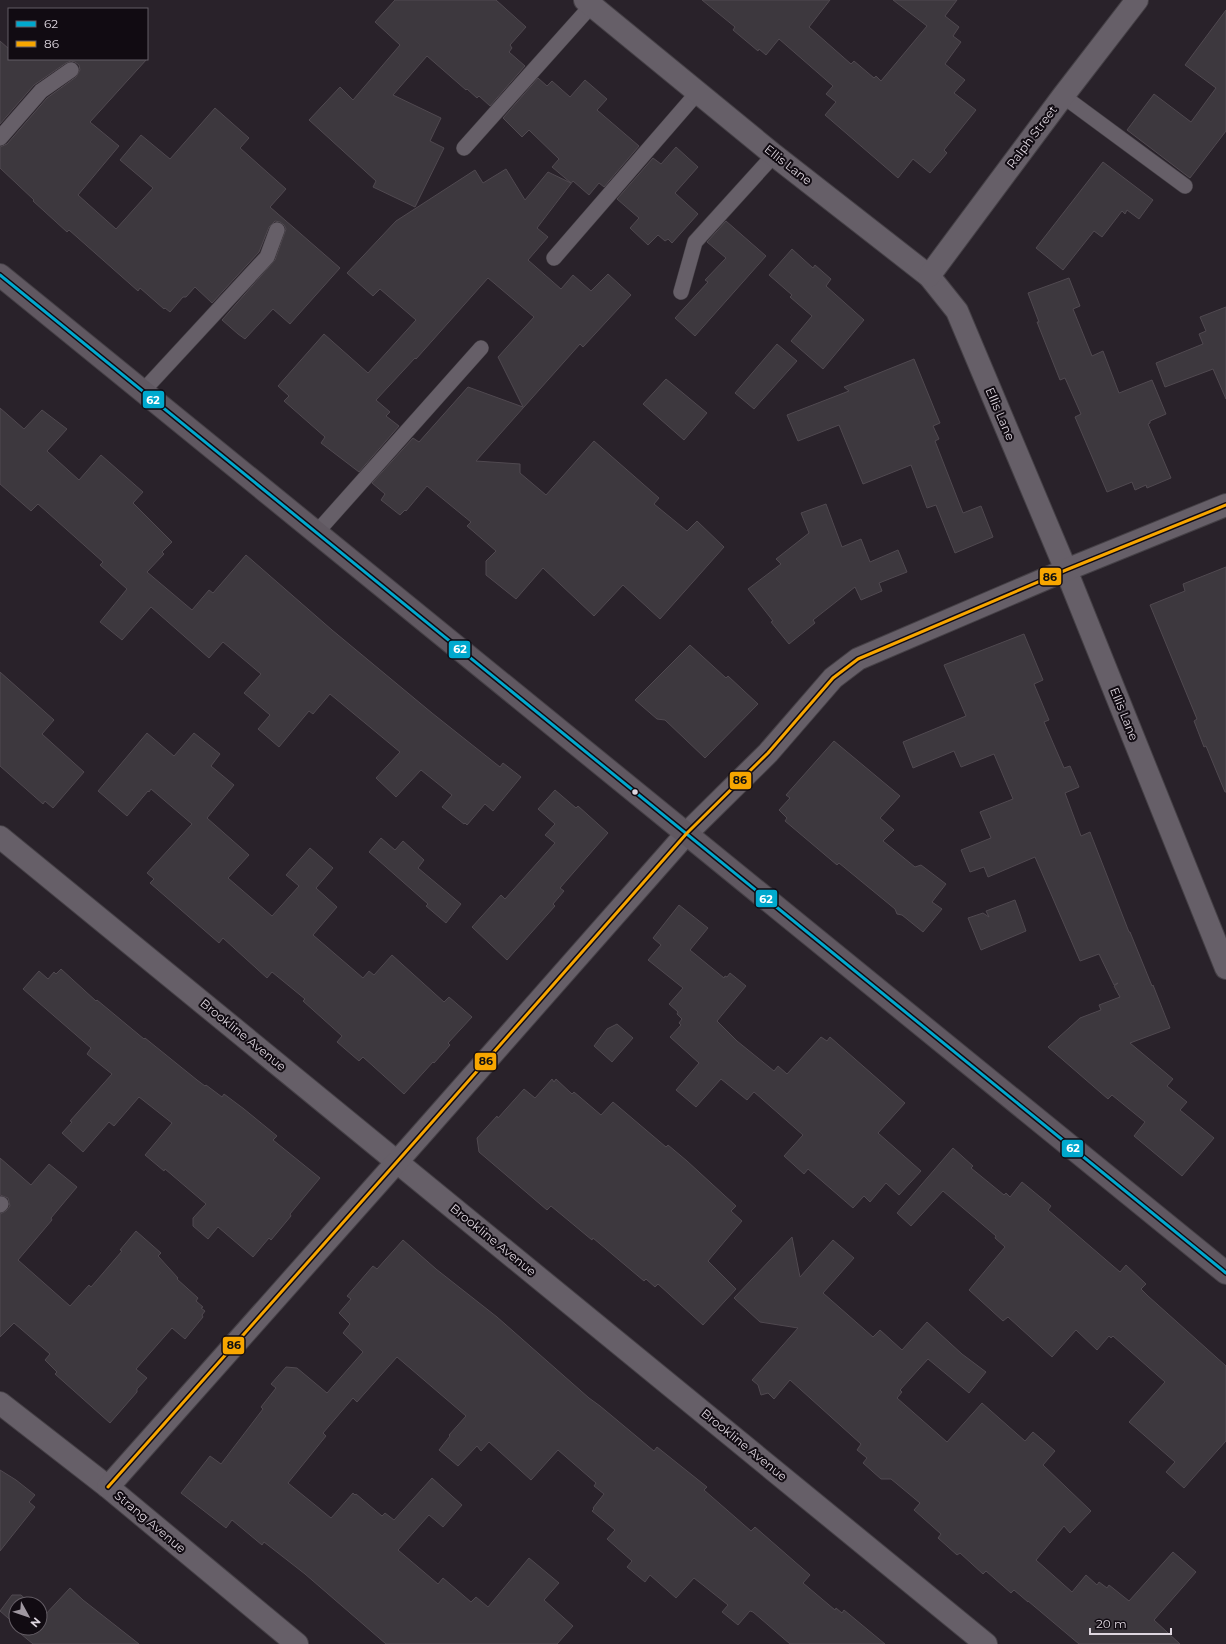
<svg xmlns="http://www.w3.org/2000/svg" width="1226" height="1644" viewBox="0 0 1226 1644" font-family="Montserrat,sans-serif">
<rect width="100%" height="100%" fill="#29222a"/>
<g fill="#3d383e" stroke="#504950">
<path d="M395,0h101l30,27 -16,18 2,3 -3,4 16,14 -35,40 -11,-10 -2,2 -10,-9 -1,1 -39,-34 -34,39 48,23 -11,23 14,7 -29,59 -42,-20 3,-6 -67,-61 31,-33 13,13 47,-55 -25,-23z"/>
<path d="M702,0h128l-21,27 42,37 3,-3 20,17 2,-2 5,5 46,-55 -34,-26h64l-12,16 14,11 -6,9 8,6 -16,22 20,16 -11,13 22,17 -32,40 3,3 -17,20 -17,-14 -15,19 -73,-63 11,-13 -10,-8 7,-8 -54,-47 -13,16 -7,-6 -1,2 -25,-21 2,-3z"/>
<path d="M1226,10v121l-36,47 -63,-48 27,-36 37,28 25,-34 -31,-23z"/>
<path d="M0,41l9,8v10h138l-57,63 29,24 -41,49 38,34 37,-41 -33,-28 21,-25 29,24 45,-51 34,30 -9,10 46,41 -16,18 70,61 -50,56 -17,-15 -28,30 -7,-5 -16,-14 53,-60 11,-31 -2,-4 -4,-3 -5,-1 -6,6 -10,25 -47,51 -17,-16 -9,10h-3l-13,15 -5,-4 -1,1 -24,-21 -2,3 -69,-61 -2,2 -34,-31 1,-1 -34,-32v-21l7,-3 40,-46 29,-21 4,-7 -1,-5 -4,-3 -4,-1 -5,2 -32,22 -34,39z"/>
<path d="M538,78l9,8 5,-5 18,16 15,-17 22,19 -10,11 42,36 -35,41 -5,-4 -10,12 -16,-14 -36,47 11,9 -20,23 33,29 12,-14 18,16 17,-17 23,21 -48,52 -3,-3 -104,117 44,3v9l26,22 48,-54 65,57 -5,6 33,27 10,-10 27,26 -64,72 -37,-34 -29,31 -51,-48 -27,31 -30,-24v-14l10,-10 -29,-25 4,-4 -44,-36 -21,25 -1,-1 -5,5 -19,-15 4,-6 -13,-11 41,-45 6,4 49,-55 55,20 -25,-50 36,-40 -46,-39 -72,81 -1,-1 -39,42 14,12 -4,4 13,10 -40,46 -38,-29 4,-6 -41,-36 5,-5 -11,-10 46,-52 44,39 48,-53 -36,-31 -7,7 -26,-23 49,-52 79,-51 8,13 23,-14 19,31 23,-28 23,11 -19,-16 7,-8 -30,-29 -7,7 -19,-19z"/>
<path d="M676,147l22,20 -23,26 23,21 -26,29 -4,-4 -3,2 -7,-6 -10,10 -18,-17 9,-10 -22,-19 36,-41 8,6z"/>
<path d="M1103,162l50,38 -14,19 -12,-9 -2,4 -3,-3 -20,26 -8,-6 -31,39 -27,-22z"/>
<path d="M726,221l40,35 -71,80 -20,-18 33,-36 -3,-2 21,-22 -19,-16z"/>
<path d="M792,249l21,19 2,-3 16,14 -5,7 38,34 -41,49 -32,-28 21,-25 -22,-19 2,-2 -23,-20z"/>
<path d="M1069,278l11,28 -7,3 19,47 11,-5 16,42 33,-13 14,34 -16,7v2l-2,1 23,54 -24,10 -1,-3 -11,5 -3,-8 -25,10 -32,-75 6,-3 -16,-36 -5,2 -23,-58h2l-11,-29z"/>
<path d="M1226,307v92l-13,-30 -48,18 -9,-24 47,-19 -4,-10 7,-3 -6,-14z"/>
<path d="M777,344l20,17 -43,48 -19,-16z"/>
<path d="M914,359l26,64 -7,3 6,13 -4,2 28,72 18,-7 12,31 -38,16 -19,-48 -9,3 -16,-43 -48,19 -24,-59 -41,16 -11,-26 62,-24 -5,-4z"/>
<path d="M666,379l41,34 -23,27 -41,-36z"/>
<path d="M0,408l24,21 18,-19 25,19 -20,22 32,29 22,-25 42,37 -10,11 39,39 -10,10 2,2 -17,18 45,38 17,-20 4,3 33,-38 86,75 100,83 68,54 3,-4 18,14 -28,34 -8,-7 -18,21 -2,-2 -1,1 -22,-17 10,-12 -31,-25 -25,27 -20,-19 24,-26 -70,-58 -17,20 -4,-3 -30,36 -21,-18 12,-14 -26,-22 17,-19 -38,-32 -14,16 -58,-51 -29,33 -22,-18 27,-33 -27,-24 3,-3 -65,-58 -7,7 -31,-27z"/>
<path d="M826,504l16,43 19,-8 9,23 28,-12 9,22 -28,11 3,8 -21,9 -6,-13 -42,33 2,3 -26,21 -18,-22 2,-1 -25,-32 33,-25 -5,-5 33,-26 -8,-20z"/>
<path d="M1226,567v225h-1l-19,-46 -2,1 -10,-26 3,-2 -47,-114 35,-14 -2,-7z"/>
<path d="M1024,634l19,46 -9,4 15,36 -5,2 20,46 6,-2 9,21 -14,6 16,43 9,-4 39,100h1l22,54 1,-1 17,43 -40,15 43,36 -6,7 20,16 -7,8 34,28 -32,38 -48,-40 11,-14 -33,-27 -4,4 -60,-52 32,-29 21,-8 -2,-5 21,-8 -6,-11 4,-3 -4,2 -15,-31 -19,7 -45,-104 -47,20 -4,-10 -14,5 -9,-22 30,-12 -11,-26 33,-13 -19,-45 -33,13 -7,-16 -41,17 -10,-26 63,-26 -22,-51z"/>
<path d="M690,645l36,33 2,-2 30,28 -53,54 -40,-38 -8,-1 -22,-19z"/>
<path d="M0,672l54,48 -12,14 42,38 -31,36 -8,-7 -2,3 -43,-38z"/>
<path d="M147,733l27,23 20,-23 26,21 -9,12 23,19 -27,33 42,37 -21,23 44,38 27,-30 -13,-11 24,-27 23,20 -17,20 21,19 -24,28 50,43 6,-7 5,4 18,-20 52,47 5,-5 23,20 -24,26 2,2 -16,18 -1,-1 -29,32 -41,-37 -4,4 -22,-19 5,-6 -39,-35 2,-2 -33,-27 -5,6 -44,-40 -4,5 -69,-60 4,-4 -7,-6 45,-49 -41,-35 -2,3 -1,-1 -21,25 -29,-25z"/>
<path d="M834,741l66,55 -20,22 14,12 -11,11 32,26 6,-2 25,19 -14,18 10,7 -19,23 -21,-17 -5,-1 -2,-5 -56,-46 -2,2 -52,-44 2,-3 -8,-8 11,-12 -4,-3z"/>
<path d="M555,790l21,18 2,-2 30,27 -48,55 4,3 -11,13 2,2 -48,54 -35,-33 29,-32 4,4 50,-56 -10,-8 10,-11 -17,-15z"/>
<path d="M381,838l14,12 8,-9 21,19 -6,8 43,36 -15,19 -20,-17 2,-2 -59,-52z"/>
<path d="M1015,900l11,31 -45,19 -13,-32 15,-5 6,4 -3,-6z"/>
<path d="M679,905l29,23 -18,22 34,28 1,-2 2,1 3,-4 16,13 -29,35 20,20 37,30 4,-5 9,8 34,-37 6,4 3,-4 75,66 -27,30 43,38 -22,24 -13,-12 -16,19 -6,-6 -11,12 -45,-39 -4,5 -20,-18 19,-21 -49,-43 -7,8 -26,-21 -25,28 -20,-17 23,-27 -29,-26 11,-12 -2,-2 3,-4 -5,-5 1,-2 -9,-8 14,-16 -35,-28 13,-15 -8,-7z"/>
<path d="M61,969l35,32 1,-1 47,39 1,-1 52,42 8,6 1,-1 16,12 2,-3 20,15 33,27 -4,4 47,38 -30,36 1,2 -20,24 -2,-2 -16,19 -35,-30 -10,12 -15,-13v-8l13,-14 -41,-35 -1,2 -19,-16 27,-32 -33,-26 -25,29 -5,-4 -26,30 -21,-19 10,-11 -2,-1 42,-47 -25,-20 4,-6 -68,-59 16,-18 9,8 6,-7 2,2z"/>
<path d="M617,1024l16,14 -21,24 -18,-16 13,-17z"/>
<path d="M552,1079l2,3 2,-3 16,15 2,-2 27,23 12,-13 53,45 2,-2 19,16 49,45 -5,5 11,10 -34,40 28,28 -33,36 -45,-41 -3,3 -9,-8 -2,2 -51,-43 -1,2 -41,-34 -4,4 -68,-58 -2,-14 20,-22 1,2 26,-29 11,9z"/>
<path d="M953,1148l20,18 -2,2 33,27 2,-2 4,4 12,-15 29,24 -3,4 72,62 6,-7 20,19 -5,5 7,7 78,70v75l-42,47 -18,-16 9,-10 -46,-40 36,-40 -52,-46 -2,2 -2,-2 -12,14 -21,-20 -24,27 -44,-40 -5,4 -34,-31 36,-43 -10,-9 1,-2 -53,-45 -32,35 -14,-13z"/>
<path d="M0,1158l31,27 18,-21 28,23 -26,31 1,2 -34,40 52,46 19,-21 2,2 31,-36 -2,-1 16,-19 25,22 -3,3 20,22 -1,1 21,19 -2,3 7,6 -2,1 4,3 -3,4 1,2 -18,22 -13,-11 -36,41 11,9 -10,11v3l-27,31 -55,-49 2,-2 -12,-12 5,-6 -36,-31 -14,14v-123l6,-3 4,-5 -2,-8 -8,-3z"/>
<path d="M792,1237l8,40 33,-37 21,18 -31,35 50,44 7,-7 22,20 25,-28 35,32 24,18 -17,21 -41,-34 -28,31 2,2 -5,6 50,44 35,-39 43,38 8,-9 22,19 -12,14 48,46 -21,22 -6,-7 -28,34 36,32 14,-17 11,10 2,-3 8,6 2,-3 20,16 44,-49 23,20 -42,48 26,24h-101l-51,-43v1l-14,-12 -3,3 -25,-22 -3,3 -23,-21 -3,2 -19,-17 3,-4 -27,-24 6,-7 -29,-24h-10l-18,-16 4,-5 -10,-8 4,-6 -71,-64 -16,19 -6,-6 -7,2 -3,-10 -6,-5 46,-52 -38,-6 -26,-24z"/>
<path d="M403,1240l33,29 61,48 92,81 11,8 54,45 3,-4 50,40 -3,3 47,41 4,-4 55,48 -7,8 32,27 1,-2 6,5 2,-3 41,34h-95l-37,-32 -3,-1 -12,14 -16,-13 6,-7 -34,-27 -18,20 -26,-23 -5,7 -18,-15 5,-6 -25,-22 8,-9 -23,-19 2,-2 -1,-1 11,-14 -10,-8 2,-3 -38,-33 -27,30 -42,-38 -8,9 -4,-5 -19,20 -19,-16 11,-14 -1,-1 17,-19 -69,-59 -40,45 -4,-4 -30,35 3,3 -38,47 43,35 22,-25 2,2 1,-1 26,22 3,-3 9,7 38,-42 30,27 -19,22 -14,-12 -31,35 40,34 5,-6 28,24 5,-5 12,10 41,-49 30,25 -15,17 29,26 -16,18h-171l-81,-70 -41,-32 -2,3 -30,-25 -6,8 -45,-35 29,-37 11,8 42,-55 -2,-2 15,-19 -5,-4 15,-17 11,1 30,25 36,-41 -20,-19 7,-9 -11,-11 12,-14 -4,-3 26,-30 4,3z"/>
<path d="M0,1470l16,10 19,15 -6,7 6,5 -35,44z"/>
<path d="M70,1588l13,12 56,44h-106l-18,-15 25,-1v-16l4,4z"/>
<path d="M12,1595h9l10,9h-15v21l-16,-14z"/>
</g>
<g fill="none" stroke-linecap="round" stroke-linejoin="round">
<g stroke="#454046" stroke-width="16">
<g id="lane">
<path d="M1063,96l122,90"/>
<path d="M0,138l41,-47 30,-21"/>
<path d="M464,148l127,-142"/>
<path d="M554,258l144,-166"/>
<path d="M681,292l14,-50 79,-87"/>
<path d="M143,391l124,-134 10,-27"/>
<path d="M317,532l164,-184"/>
<path d="M0,1205l1,-1"/>
</g>
</g>
<g stroke="#454046" stroke-width="24">
<g id="street">
<path d="M585,0l189,155 155,121 28,35 109,259 160,398"/>
<path d="M929,276l134,-180 74,-96"/>
<path d="M0,837l986,807"/>
<path d="M0,1403l108,84 189,157"/>
<path d="M108,1487l311,-350 268,-304 81,-80 65,-75 25,-19 208,-89 160,-65"/>
</g>
</g>
<g stroke="#454046" stroke-width="24">
<path id="secondary" d="M0,275l1226,998"/>
</g>
<use href="#lane" stroke="#665f68" stroke-width="15"/>
<use href="#street" stroke="#665f68" stroke-width="22"/>
<use href="#secondary" stroke="#605861" stroke-width="22"/>
<g stroke="#110b12" stroke-width="6">
<path id="bus-1" d="M0,275l1226,998"/>
</g>
<g stroke="#110b12" stroke-width="6">
<path id="bus-2" d="M108,1487l311,-350 268,-304 81,-80 65,-75 25,-19 208,-89 160,-65"/>
</g>
<use href="#bus-1" stroke="#00a9ce" stroke-width="3"/>
<use href="#bus-2" stroke="#f7a600" stroke-width="3"/>
</g>
<circle fill="#ded6df" stroke="#110b12" stroke-width="1.5" cx="635" cy="792" r="3.5"/>
<g text-anchor="middle" stroke-width="4" stroke-linejoin="round" paint-order="stroke">
<g font-size="12" fill="#ded6df" stroke="#110b12">
<text transform="translate(1032 137) rotate(-53)" y="4">Ralph Street</text>
<text transform="translate(788 165) rotate(38)" y="4">Ellis Lane</text>
<text transform="translate(1000 414) rotate(67)" y="4">Ellis Lane</text>
<text transform="translate(1124 714) rotate(68)" y="4">Ellis Lane</text>
<text transform="translate(243 1035) rotate(39)" y="4">Brookline Avenue</text>
<text transform="translate(493 1240) rotate(39)" y="4">Brookline Avenue</text>
<text transform="translate(744 1445) rotate(39)" y="4">Brookline Avenue</text>
<text transform="translate(150 1522) rotate(40)" y="4">Strang Avenue</text>
</g>
</g>
<g stroke="#110b12" stroke-width="1.5">
<rect x="142" y="390" width="23" height="19" rx="4" fill="#00a9ce"/>
<rect x="1039" y="567" width="23" height="19" rx="4" fill="#f7a600"/>
<rect x="448" y="640" width="23" height="19" rx="4" fill="#00a9ce"/>
<rect x="729" y="771" width="23" height="19" rx="4" fill="#f7a600"/>
<rect x="755" y="889" width="23" height="19" rx="4" fill="#00a9ce"/>
<rect x="474" y="1052" width="23" height="19" rx="4" fill="#f7a600"/>
<rect x="1061" y="1139" width="23" height="19" rx="4" fill="#00a9ce"/>
<rect x="222" y="1336" width="23" height="19" rx="4" fill="#f7a600"/>
</g>
<g font-size="11" text-anchor="middle" font-weight="bold" fill="#fff">
<text x="153" y="404">62</text>
<text x="460" y="653">62</text>
<text x="766" y="903">62</text>
<text x="1073" y="1152">62</text>
</g>
<g font-size="11" text-anchor="middle" font-weight="bold" fill="#111">
<text x="1050" y="581">86</text>
<text x="740" y="784">86</text>
<text x="486" y="1065">86</text>
<text x="234" y="1349">86</text>
</g>
<rect x="8" y="8" width="140" height="52" fill="#110b12" stroke="#635c64"/>
<rect x="16" y="21" width="20" height="6" fill="#00a9ce" stroke="#635c64"/>
<text x="44" y="28" font-size="12" fill="#ded6df">62</text>
<rect x="16" y="41" width="20" height="6" fill="#f7a600" stroke="#635c64"/>
<text x="44" y="48" font-size="12" fill="#ded6df">86</text>
<g transform="translate(28 1616) rotate(130)"><circle r="19" fill="#110b12" stroke="#635c64"/>
<path d="M0-3L7 15L0 10L-7 15Z" fill="#9f97a0"/>
<text y="-6" font-size="11" font-weight="bold" text-anchor="middle" fill="#ded6df">N</text>
</g>
<path d="M1090 1628v6h81v-6" fill="none" stroke="#ded6df" stroke-width="2"/>
<text x="1096" y="1628" font-size="12" fill="#ded6df" stroke="#110b12" stroke-width="3" paint-order="stroke">20 m</text>
</svg>
